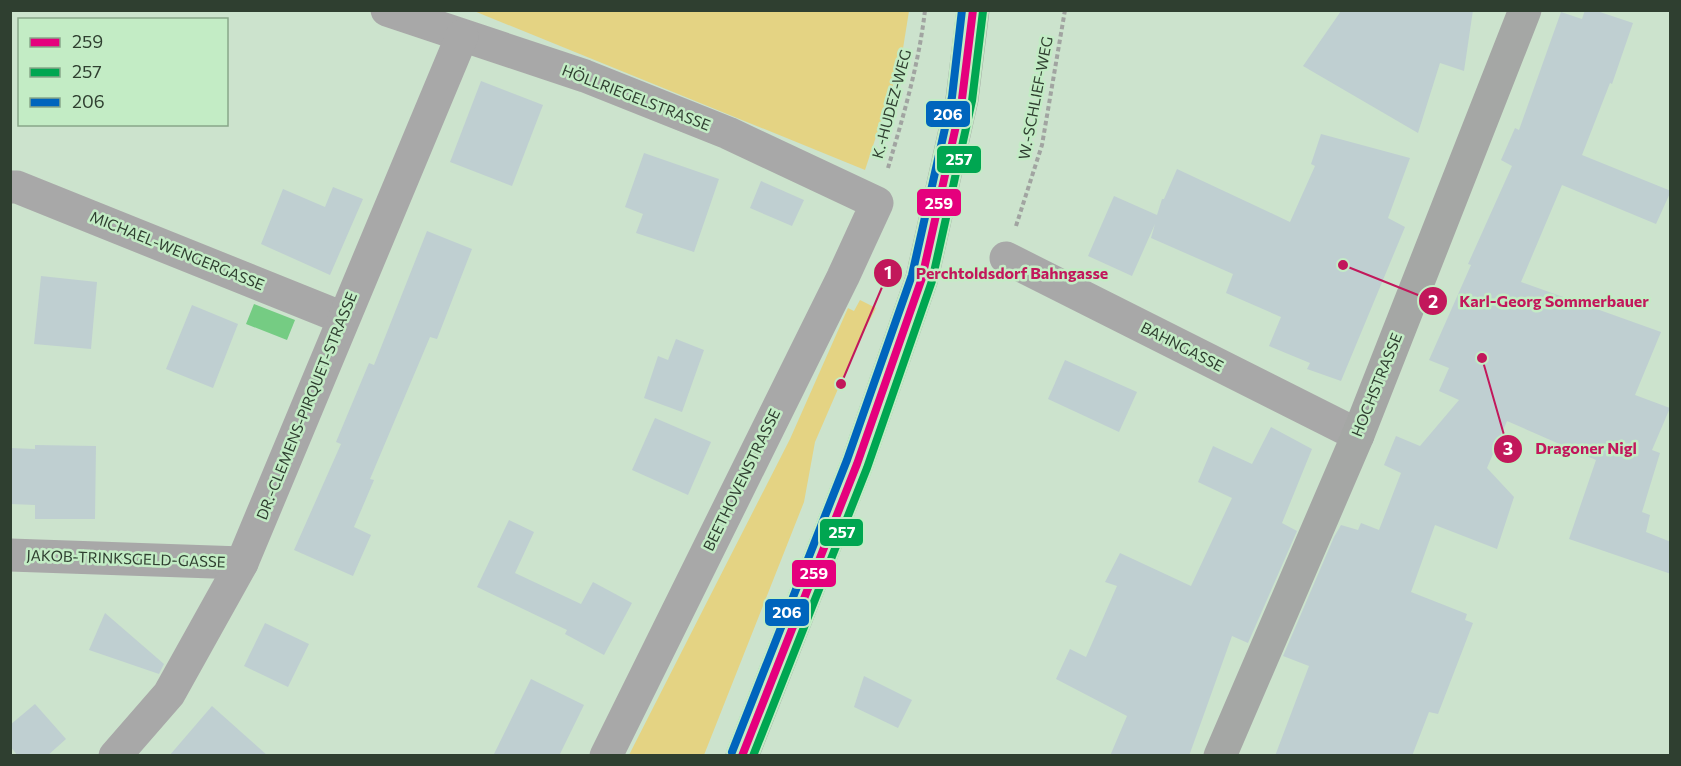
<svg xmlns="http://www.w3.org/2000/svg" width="1681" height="766" viewBox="0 0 1681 766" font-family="Commissioner,sans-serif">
<rect width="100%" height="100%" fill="#cce3cd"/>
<g fill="#e4d383">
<path d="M474,11h435l-8,50 -36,109z"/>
<path d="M860,300l16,8 -19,37 -42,97 -11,60 -100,253h-75l161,-316 58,-131 6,3z"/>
</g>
<path fill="#75cc83" d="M254,304l41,16 -8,20 -41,-16z"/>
<g fill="#bfcfd1">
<path d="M1473,10l-9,61 -24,-8 -22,70 -115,-67 38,-55z"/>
<path d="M1585,10h9l39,13 -21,61 -2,-1 -28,72 89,36 -15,33 -94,-39 -41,97 140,50 -26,63 35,13 -18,42 8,3 -18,59 8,3 -4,17 25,10v32l-102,-35 27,-79 -89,-39 -20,47 27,29 -17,52 -62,-24 -24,67 56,22 -2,6 8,3 -35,91 -9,-2 -17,44h-137l34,-90 -26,-10 51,-119 7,-12 17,5 3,-7 18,7 22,-57 -17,-8 12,-29 24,10 39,-46 -20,-9 10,-23 -20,-8 42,-95 -3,-1 44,-98 -11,-6 14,-32 4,2 42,-118 21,7z"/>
<path d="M481,81l62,24 -31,81 -62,-24z"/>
<path d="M1321,134l89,24 -22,60 17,9 -64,154 -34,-12 3,-6 -41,-17 12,-29 -55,-24 7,-19 -82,-36 4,-14 -23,52 -44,-20 26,-60 43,19 5,-16h2l13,-30 113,53 25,-56 -4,-2z"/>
<path d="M644,153l75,26 -25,73 -58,-19 7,-19 -18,-7z"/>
<path d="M761,181l43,19 -12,26 -42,-18z"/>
<path d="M333,187l30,12 -33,76 -69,-31 22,-55 42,18z"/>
<path d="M427,231l45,18 -35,90 -7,-2 -60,142 4,1 -20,47 17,8 -18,41 -59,-26 47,-106 -5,-2 33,-79 5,2z"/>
<path d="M41,276l56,6 -6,67 -57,-5z"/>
<path d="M192,305l46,19 -25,64 -47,-19z"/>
<path d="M676,339l28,11 -22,62 -38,-14 14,-42 10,4z"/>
<path d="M1065,360l72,32 -18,40 -71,-33z"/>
<path d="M655,418l56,24 -23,53 -56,-25z"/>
<path d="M1271,427l41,22 -30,74 15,8 -49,112 -16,-7 -43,120h-79l17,-40 -71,-37 14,-30 16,8 31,-71 -12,-4 15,-29 71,33 41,-88 -34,-16 15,-36 39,18z"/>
<path d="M35,445l61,1 -1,73h-60v-14l-25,-1v-56l25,1z"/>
<path d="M509,520l25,12 -19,41 66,31 12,-22 39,21 -28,52 -39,-21 2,-4 -90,-43z"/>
<path d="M105,613l59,51 -5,10 -70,-24z"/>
<path d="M265,623l44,21 -21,43 -44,-21z"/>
<path d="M864,676l48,24 -14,28 -44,-21z"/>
<path d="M531,679l53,26 -25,51h-66z"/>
<path d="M35,704l31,35 -19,17h-29l-8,-10v-21z"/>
<path d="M212,706l56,50h-99z"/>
</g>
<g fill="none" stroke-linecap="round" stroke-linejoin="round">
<g stroke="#a1a4a1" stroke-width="4" stroke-dasharray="4.5 3" stroke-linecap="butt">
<path d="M888,168c15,-51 31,-104 37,-158"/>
<path d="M1016,226l26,-81 23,-135"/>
</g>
<g stroke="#a8a8a8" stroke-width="33">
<path d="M387,10l198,66 143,57 149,70 -34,74 -237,479"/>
<path d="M10,187h7l326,131"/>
<path d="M1006,258l352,177"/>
<path d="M10,555l232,8"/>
<path d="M115,756l54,-62 73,-131 220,-527"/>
</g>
<path stroke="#a5a7a5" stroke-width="33" d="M1220,756l138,-321 167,-425"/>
<path stroke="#9fa09f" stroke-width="33" d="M742,756l115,-292 65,-186 40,-179 11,-89"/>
<g stroke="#c3ecc5" stroke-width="12">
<path id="bus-1" d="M742,756l115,-292 65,-186 40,-179 11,-89"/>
</g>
<g stroke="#c3ecc5" stroke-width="12">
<path id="bus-2" d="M753,756l114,-288 65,-187 40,-180 11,-90"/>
</g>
<g stroke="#c3ecc5" stroke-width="12">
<path id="bus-3" d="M732,752l115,-292 65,-185 40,-178 10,-87"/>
</g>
<use href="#bus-1" stroke="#e5007d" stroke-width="8"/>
<use href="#bus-2" stroke="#00a651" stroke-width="8"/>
<use href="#bus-3" stroke="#0065bd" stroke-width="8"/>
</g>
<g text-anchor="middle" stroke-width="5" stroke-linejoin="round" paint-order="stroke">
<g font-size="15" fill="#2f3f30" stroke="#c3ecc5">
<text transform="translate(636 98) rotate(21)" y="5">HÖLLRIEGELSTRASSE</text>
<text transform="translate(1036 98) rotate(-79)" y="5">W.-SCHLIEF-WEG</text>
<text transform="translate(892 104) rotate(-75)" y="5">K.-HUDEZ-WEG</text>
<text transform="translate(177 251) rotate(22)" y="5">MICHAEL-WENGERGASSE</text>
<text transform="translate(1182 347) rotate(27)" y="5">BAHNGASSE</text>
<text transform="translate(1377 385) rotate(-68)" y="5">HOCHSTRASSE</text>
<text transform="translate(307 406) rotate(-68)" y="5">DR.-CLEMENS-PIRQUET-STRASSE</text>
<text transform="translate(742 480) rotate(-64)" y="5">BEETHOVENSTRASSE</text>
<text transform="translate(126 559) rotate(2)" y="5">JAKOB-TRINKSGELD-GASSE</text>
</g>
</g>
<path fill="none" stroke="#c2185b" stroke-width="2" d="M841 384L888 273M1343 265L1433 301M1482 358L1508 449"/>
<g fill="#c2185b" stroke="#c3ecc5" stroke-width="2">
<circle cx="841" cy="384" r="6"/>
<circle cx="1343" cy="265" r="6"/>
<circle cx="1482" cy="358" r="6"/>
<circle cx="888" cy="273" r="15"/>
<circle cx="1433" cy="301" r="15"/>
<circle cx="1508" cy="449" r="15"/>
</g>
<g font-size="18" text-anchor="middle" font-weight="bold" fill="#fff">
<text x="888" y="279">1</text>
<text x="1433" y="308">2</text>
<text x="1508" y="455">3</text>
</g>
<g font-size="16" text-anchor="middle" font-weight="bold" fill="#c2185b" stroke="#c3ecc5" stroke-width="5" stroke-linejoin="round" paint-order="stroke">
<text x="1012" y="279">Perchtoldsdorf Bahngasse</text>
<text x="1554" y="307">Karl-Georg Sommerbauer</text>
<text x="1586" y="454">Dragoner Nigl</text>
</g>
<g stroke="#c3ecc5" stroke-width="2">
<rect x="925" y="100" width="46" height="28" rx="6" fill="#0065bd"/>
<rect x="936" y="145" width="46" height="29" rx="6" fill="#00a651"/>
<rect x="916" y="188" width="46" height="29" rx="6" fill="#e5007d"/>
<rect x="819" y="518" width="45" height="29" rx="6" fill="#00a651"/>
<rect x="791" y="559" width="46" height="29" rx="6" fill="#e5007d"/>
<rect x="764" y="598" width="46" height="29" rx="6" fill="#0065bd"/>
</g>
<g font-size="16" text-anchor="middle" font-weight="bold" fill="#fff">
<text x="948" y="120">206</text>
<text x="959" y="165">257</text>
<text x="939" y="209">259</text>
<text x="842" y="538">257</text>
<text x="814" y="579">259</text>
<text x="787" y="618">206</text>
</g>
<rect width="1681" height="766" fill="none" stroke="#2f3f30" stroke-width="24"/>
<rect x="18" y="18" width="210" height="108" fill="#c3ecc5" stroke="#88a789" stroke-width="1.5"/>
<rect x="30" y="38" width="30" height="9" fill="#e5007d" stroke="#88a789" stroke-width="1.5"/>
<text x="72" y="48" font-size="18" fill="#2f3f30">259</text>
<rect x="30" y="68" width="30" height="9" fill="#00a651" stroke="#88a789" stroke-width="1.5"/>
<text x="72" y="78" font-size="18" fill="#2f3f30">257</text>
<rect x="30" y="98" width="30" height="9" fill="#0065bd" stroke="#88a789" stroke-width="1.5"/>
<text x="72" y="108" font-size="18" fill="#2f3f30">206</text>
</svg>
